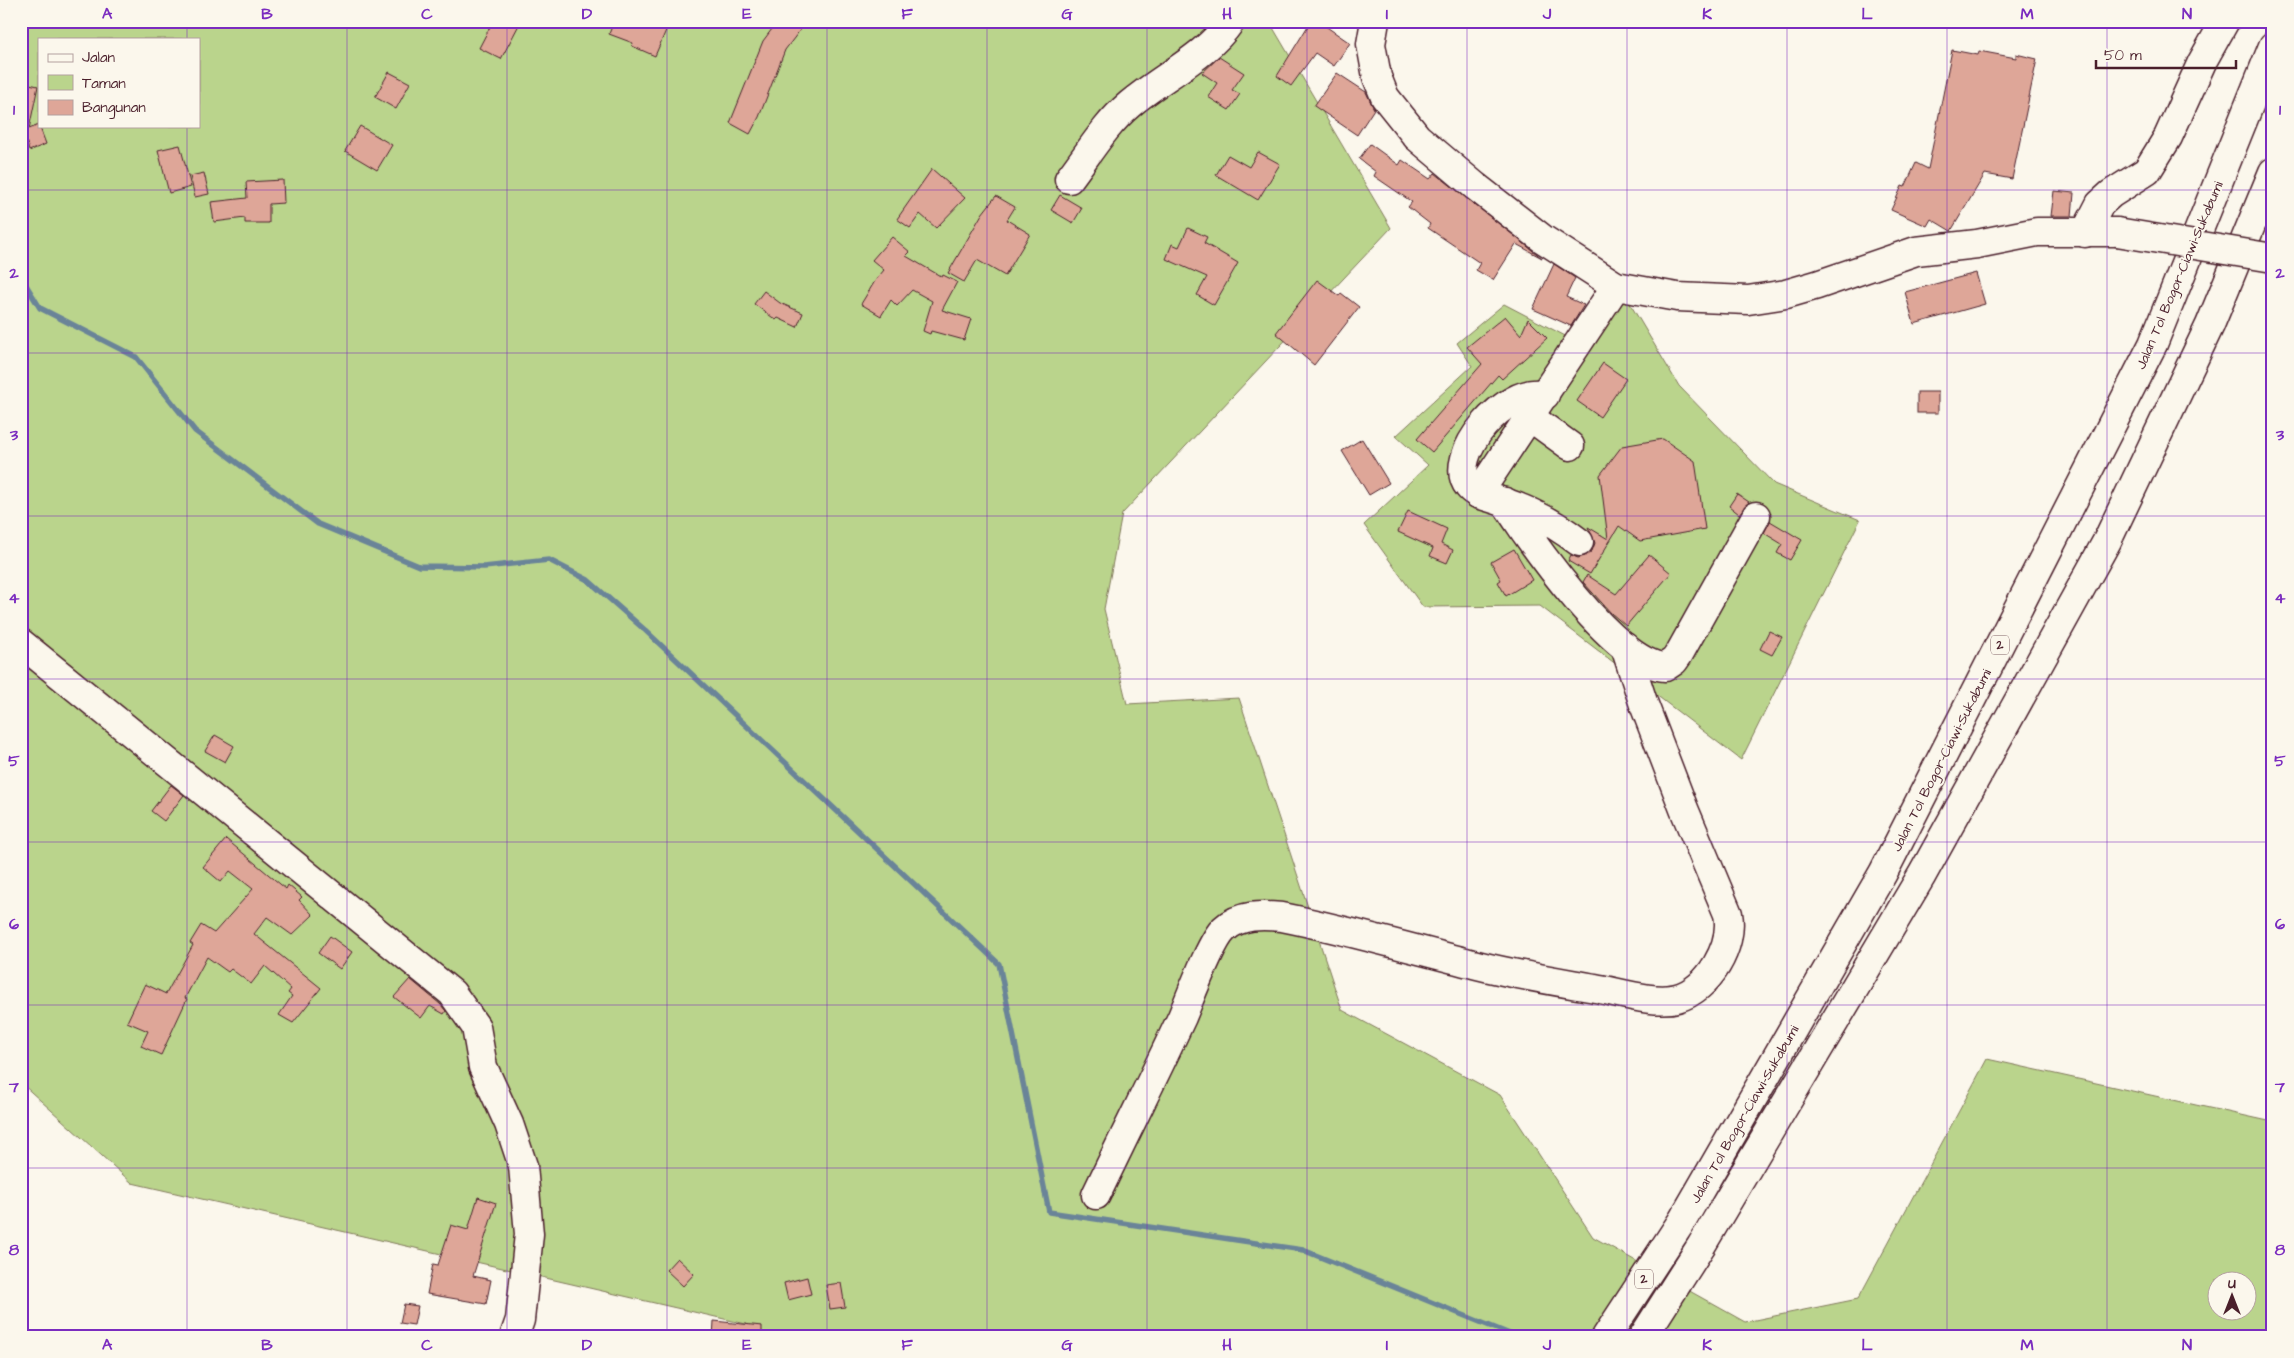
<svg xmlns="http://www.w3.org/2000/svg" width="2294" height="1358" viewBox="0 0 2294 1358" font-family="'Architects Daughter',sans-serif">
<rect width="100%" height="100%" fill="#fbf7ec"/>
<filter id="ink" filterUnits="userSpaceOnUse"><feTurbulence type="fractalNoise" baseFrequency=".02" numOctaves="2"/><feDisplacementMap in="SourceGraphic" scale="10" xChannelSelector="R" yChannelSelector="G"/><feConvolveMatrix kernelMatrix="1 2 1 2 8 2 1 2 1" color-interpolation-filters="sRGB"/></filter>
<g filter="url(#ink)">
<g fill="#bad48c" stroke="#827a5c" fill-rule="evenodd">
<path d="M21,21h1248l122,207 -269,286 -18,95 23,95 112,-6 103,312 158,85 93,142 152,85 113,-23 129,-240 286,63v215h-1514l-13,-13 -614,-141 -111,-100zM39,39h160v87h-160zM2216,1280h30v30h-30z"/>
<path d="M1604,296l25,6 50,84 95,98 86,36 -119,240 -201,-154 -117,1 -59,-82 64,-60 -32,-29 76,-70 -15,-23 47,-39 69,36z"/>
</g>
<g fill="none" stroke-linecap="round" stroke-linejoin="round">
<path stroke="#6a8498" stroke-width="5.5" d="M21,277l19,31 96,49 59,74 123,93 101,42 65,1 65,-7 39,20 58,51 353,333 50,248 254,38 214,87"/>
</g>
<g fill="#dea698" stroke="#4a1f2b">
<path d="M493,21h28l-20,38 -22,-11z"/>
<path d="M614,21h56l-15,35 -23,-10 1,-3 -24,-9z"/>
<path d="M778,21h29l-22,29 -26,67 -9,17 -20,-11 33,-82z"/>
<path d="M1311,21h7l32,22 -16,23 -19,-13 -24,33 -14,-10z"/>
<path d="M1952,50l26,5 1,-4 37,7v-4l21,5 -25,120 -27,-5 -34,57 -20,-12 -4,7 -36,-16 11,-24 3,1 11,-24 12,6z"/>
<path d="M1219,57l25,16 -12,17 8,4 -11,16 -21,-13 9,-14 -15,-10z"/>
<path d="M389,72l21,11 -14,26 -21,-12z"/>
<path d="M1337,73l29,19 8,17 -17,26 -43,-29z"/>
<path d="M21,82l17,4 -9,43 10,-4 7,19 -17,7 -5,-19h-3z"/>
<path d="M360,126l32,19 -15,25 -32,-19z"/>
<path d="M1370,144l29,21 3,-5 28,19 5,-6 107,85 -26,-14 -23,36 -17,-10 4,-7 -52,-35 2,-4 -22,-17 4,-5 -38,-26 2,-4 -17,-13z"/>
<path d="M180,145l11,42 -22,6 -11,-43z"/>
<path d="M1258,152l22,12 -22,36 -42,-25 12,-20 21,12z"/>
<path d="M932,169l33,29 -29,30 -16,-14 -10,14 -13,-9z"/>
<path d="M204,173l5,21 -14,3 -5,-21z"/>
<path d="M283,180l1,23 -15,1v19h-24v-5l-31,4 -3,-20 36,-4 -1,-16z"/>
<path d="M2054,191l20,2 -2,23h-21z"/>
<path d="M1060,195l22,13 -9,15 -22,-13z"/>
<path d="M996,196l19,11 -8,13 23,14 -25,42 -28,-16 -13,22 -16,-9 34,-59z"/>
<path d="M1188,228l19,9 -3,6 34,20 -24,42 -17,-10 10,-18 -41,-18 6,-15 7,3z"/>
<path d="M892,237l18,15 -4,4 36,21 1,-2 14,7 -15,28 29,9 -7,21 -33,-9 -1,3 -7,-3 9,-30 -20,-11 -15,16 -6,-6 -10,16 -20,-12 14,-23 9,-11 -12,-10z"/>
<path d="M1554,264l21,14 -9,19 18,8 -13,21 -38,-17z"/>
<path d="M1976,273l9,31 -71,20 -9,-32z"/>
<path d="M1317,280l22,16 2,-3 18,14 -45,58 -38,-32z"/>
<path d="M764,291l16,12 23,10 -6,14 -19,-9 -2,2 -22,-16z"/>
<path d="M1505,316l16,19 7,-16 19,19 -45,41 -4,-4 -66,77 -15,-13 65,-75 -15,-17z"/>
<path d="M1603,363l23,16 -26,38 -23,-16z"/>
<rect x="1917" y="392" width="21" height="21"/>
<path d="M1362,439l27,44 -20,12 -27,-44z"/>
<path d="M1663,439l32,22 10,68 -65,12 -21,-15 -29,48 -22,-13 3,-6 7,3 7,-2 7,-5 3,-8 -7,-16 20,12 -8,-64 22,-29z"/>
<path d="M1737,494l12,8 -10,12 -10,-8z"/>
<path d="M1408,511l39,18 -6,15 12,6 -6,13 -17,-7 3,-8 -35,-16z"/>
<path d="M1770,521l32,19 -12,20 -13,-7 5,-9 -18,-11z"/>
<path d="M1514,549l18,31 -26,16 -8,-14 3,-2 -10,-18z"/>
<path d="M1649,555l22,18 -45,53 -15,-13 -28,-31 4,-7 29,19z"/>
<path d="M1769,631l13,6 -10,18 -12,-6z"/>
<path d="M215,735l19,11 -9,16 -20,-11z"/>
<path d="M171,785l13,10 -20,26 -13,-10z"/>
<path d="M226,839l60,50 2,-4 14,12 -3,3 14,15 -21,20 -25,-18 -13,17 67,54 -28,35 -14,-8 13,-19 -4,-3 3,-4 -26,-23 -14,18 -20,-15 -3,3 -21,-15 -22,41 2,1 -26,56 -20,-9 7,-15 -21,-9 18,-38 21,10 27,-49 -3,-2 11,-18 13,8 39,-44 -23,-18 -9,11 -18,-15z"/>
<path d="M330,936l22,16 -12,17 -22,-16z"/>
<path d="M410,979l30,25 6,7 -2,3 -14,-8 -9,12 -27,-21z"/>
<path d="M478,1197l18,6 -23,73 18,4 -5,24 -59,-10 6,-30 5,1 13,-40 17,5z"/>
<path d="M677,1258l17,16 -11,12 -17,-16z"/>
<path d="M807,1277l4,17 -23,6 -4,-17z"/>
<path d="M841,1283l4,24 -15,2 -4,-24z"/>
<path d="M404,1304l14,2 -4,19 -14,-2z"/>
<path d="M714,1321l48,5v11h-49z"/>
</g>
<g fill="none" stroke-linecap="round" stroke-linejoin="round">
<g stroke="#4a1f2b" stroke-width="31">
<g id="minor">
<path d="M1375,21l-4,23 6,33 8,20 32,40 58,49 68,53 73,47 61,11 71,3 38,-6 31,-9 99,-34 61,-7 60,-12h80"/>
<path d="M1069,179c19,-25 37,-55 61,-75 33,-28 76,-47 101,-83"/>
<path d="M2085,233l15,-29 11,-10 36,-23 21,-34 34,-75 23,-41"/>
<path d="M1530,417l40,29"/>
<path d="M1478,494c-3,-2 -7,-4 -9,-7 -25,-30 38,-103 76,-92"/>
<path d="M1505,502c26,40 111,163 160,165l9,-6 5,-7 77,-138"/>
<path d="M1579,542c-34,-26 -60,-36 -101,-48l138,-208"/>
<path d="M21,643l431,350 24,34 7,40 26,57 14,42 6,68 -9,86 -6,17"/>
<path d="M1096,1195c28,-59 58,-118 86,-178 8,-19 29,-76 42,-88 16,-15 39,-14 58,-12 66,13 130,32 195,48 39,10 78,16 118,23 23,4 60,16 82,10 32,-9 57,-52 51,-84l-44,-105 -41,-107 -18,-55"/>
</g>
</g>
<g stroke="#4a1f2b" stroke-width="31">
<g id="highway">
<path d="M1606,1337l76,-116 201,-348 270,-529 120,-298"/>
<path d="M1643,1337l58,-91 221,-371 185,-334 103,-216 63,-153"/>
</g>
</g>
<use href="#minor" stroke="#fbf7ec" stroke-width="28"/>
<use href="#highway" stroke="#fbf7ec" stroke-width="28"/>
<g stroke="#4a1f2b" stroke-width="31" stroke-linecap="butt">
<path id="minor-bridge" d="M2117,232l156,26"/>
</g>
<use href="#minor-bridge" stroke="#fbf7ec" stroke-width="28"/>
</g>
</g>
<path fill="none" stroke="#7b2cbf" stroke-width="1" stroke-opacity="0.55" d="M187,21v18M347,21v1316M507,21v1316M667,21v1316M827,21v1316M987,21v1316M1147,21v1316M1307,21v1316M1467,21v1316M1627,21v1316M1787,21v1316M1947,21v1316M2107,21v1316M187,126v1211M21,190h2252M21,353h2252M21,516h2252M21,679h2252M21,842h2252M21,1005h2252M21,1168h2252"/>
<g text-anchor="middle" stroke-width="4" stroke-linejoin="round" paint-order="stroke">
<g fill="#fbf7ec" stroke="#7f6065" stroke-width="1">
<rect x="1991" y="635.5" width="18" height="19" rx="4"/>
<rect x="1635" y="1269.5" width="18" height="19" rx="4"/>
</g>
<g font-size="12" font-weight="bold" fill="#4a1f2b">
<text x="2000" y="649">2</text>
<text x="1644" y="1283">2</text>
</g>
<g font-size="14" fill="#4a1f2b" stroke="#fbf7ec">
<text transform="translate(2179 275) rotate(-67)" y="5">Jalan Tol Bogor–Ciawi–Sukabumi</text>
<text transform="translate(1941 760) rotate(-63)" y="5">Jalan Tol Bogor–Ciawi–Sukabumi</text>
<text transform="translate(1744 1114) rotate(-60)" y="5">Jalan Tol Bogor–Ciawi–Sukabumi</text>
</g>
</g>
<rect width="2294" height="1358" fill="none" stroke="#fbf7ec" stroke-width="55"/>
<rect x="38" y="38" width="162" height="90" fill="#fbf7ec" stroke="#b4a19f"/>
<rect x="48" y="54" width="25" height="8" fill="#fbf7ec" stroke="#b4a19f"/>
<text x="82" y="62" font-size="15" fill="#4a1f2b">Jalan</text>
<rect x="48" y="75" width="25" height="15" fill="#bad48c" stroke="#b4a19f"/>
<text x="82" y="88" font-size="15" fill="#4a1f2b">Taman</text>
<rect x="48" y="100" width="25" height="15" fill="#dea698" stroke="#b4a19f"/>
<text x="82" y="112" font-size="15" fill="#4a1f2b">Bangunan</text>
<g transform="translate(2232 1296)"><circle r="24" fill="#fbf7ec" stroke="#b4a19f"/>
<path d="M0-4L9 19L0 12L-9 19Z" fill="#4a1f2b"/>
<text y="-8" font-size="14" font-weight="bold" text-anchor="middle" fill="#4a1f2b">U</text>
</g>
<path d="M2096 60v8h140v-8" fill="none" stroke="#4a1f2b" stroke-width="2.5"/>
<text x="2104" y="60" font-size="15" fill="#4a1f2b" stroke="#fbf7ec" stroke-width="4" paint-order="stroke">50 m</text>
<rect x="28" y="28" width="2238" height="1302" fill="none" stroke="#7b2cbf" stroke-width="2"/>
<g font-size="16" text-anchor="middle" font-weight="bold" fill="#7b2cbf">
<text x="107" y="19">A</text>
<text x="267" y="19">B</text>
<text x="427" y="19">C</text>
<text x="587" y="19">D</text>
<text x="747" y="19">E</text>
<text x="907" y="19">F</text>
<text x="1067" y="19">G</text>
<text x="1227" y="19">H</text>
<text x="1387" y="19">I</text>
<text x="1547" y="19">J</text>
<text x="1707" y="19">K</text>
<text x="1867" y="19">L</text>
<text x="2027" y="19">M</text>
<text x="2187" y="19">N</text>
<text x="14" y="115">1</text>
<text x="2280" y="115">1</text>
<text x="14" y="278">2</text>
<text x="2280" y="278">2</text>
<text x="14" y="440">3</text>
<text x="2280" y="440">3</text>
<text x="14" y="603">4</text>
<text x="2280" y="603">4</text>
<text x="14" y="766">5</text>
<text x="2280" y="766">5</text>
<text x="14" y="929">6</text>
<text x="2280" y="929">6</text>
<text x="14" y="1092">7</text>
<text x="2280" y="1092">7</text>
<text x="14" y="1255">8</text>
<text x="2280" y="1255">8</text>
<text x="107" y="1350">A</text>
<text x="267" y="1350">B</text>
<text x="427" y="1350">C</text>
<text x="587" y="1350">D</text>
<text x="747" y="1350">E</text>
<text x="907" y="1350">F</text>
<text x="1067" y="1350">G</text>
<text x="1227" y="1350">H</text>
<text x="1387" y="1350">I</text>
<text x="1547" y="1350">J</text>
<text x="1707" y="1350">K</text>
<text x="1867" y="1350">L</text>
<text x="2027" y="1350">M</text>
<text x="2187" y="1350">N</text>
</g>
</svg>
